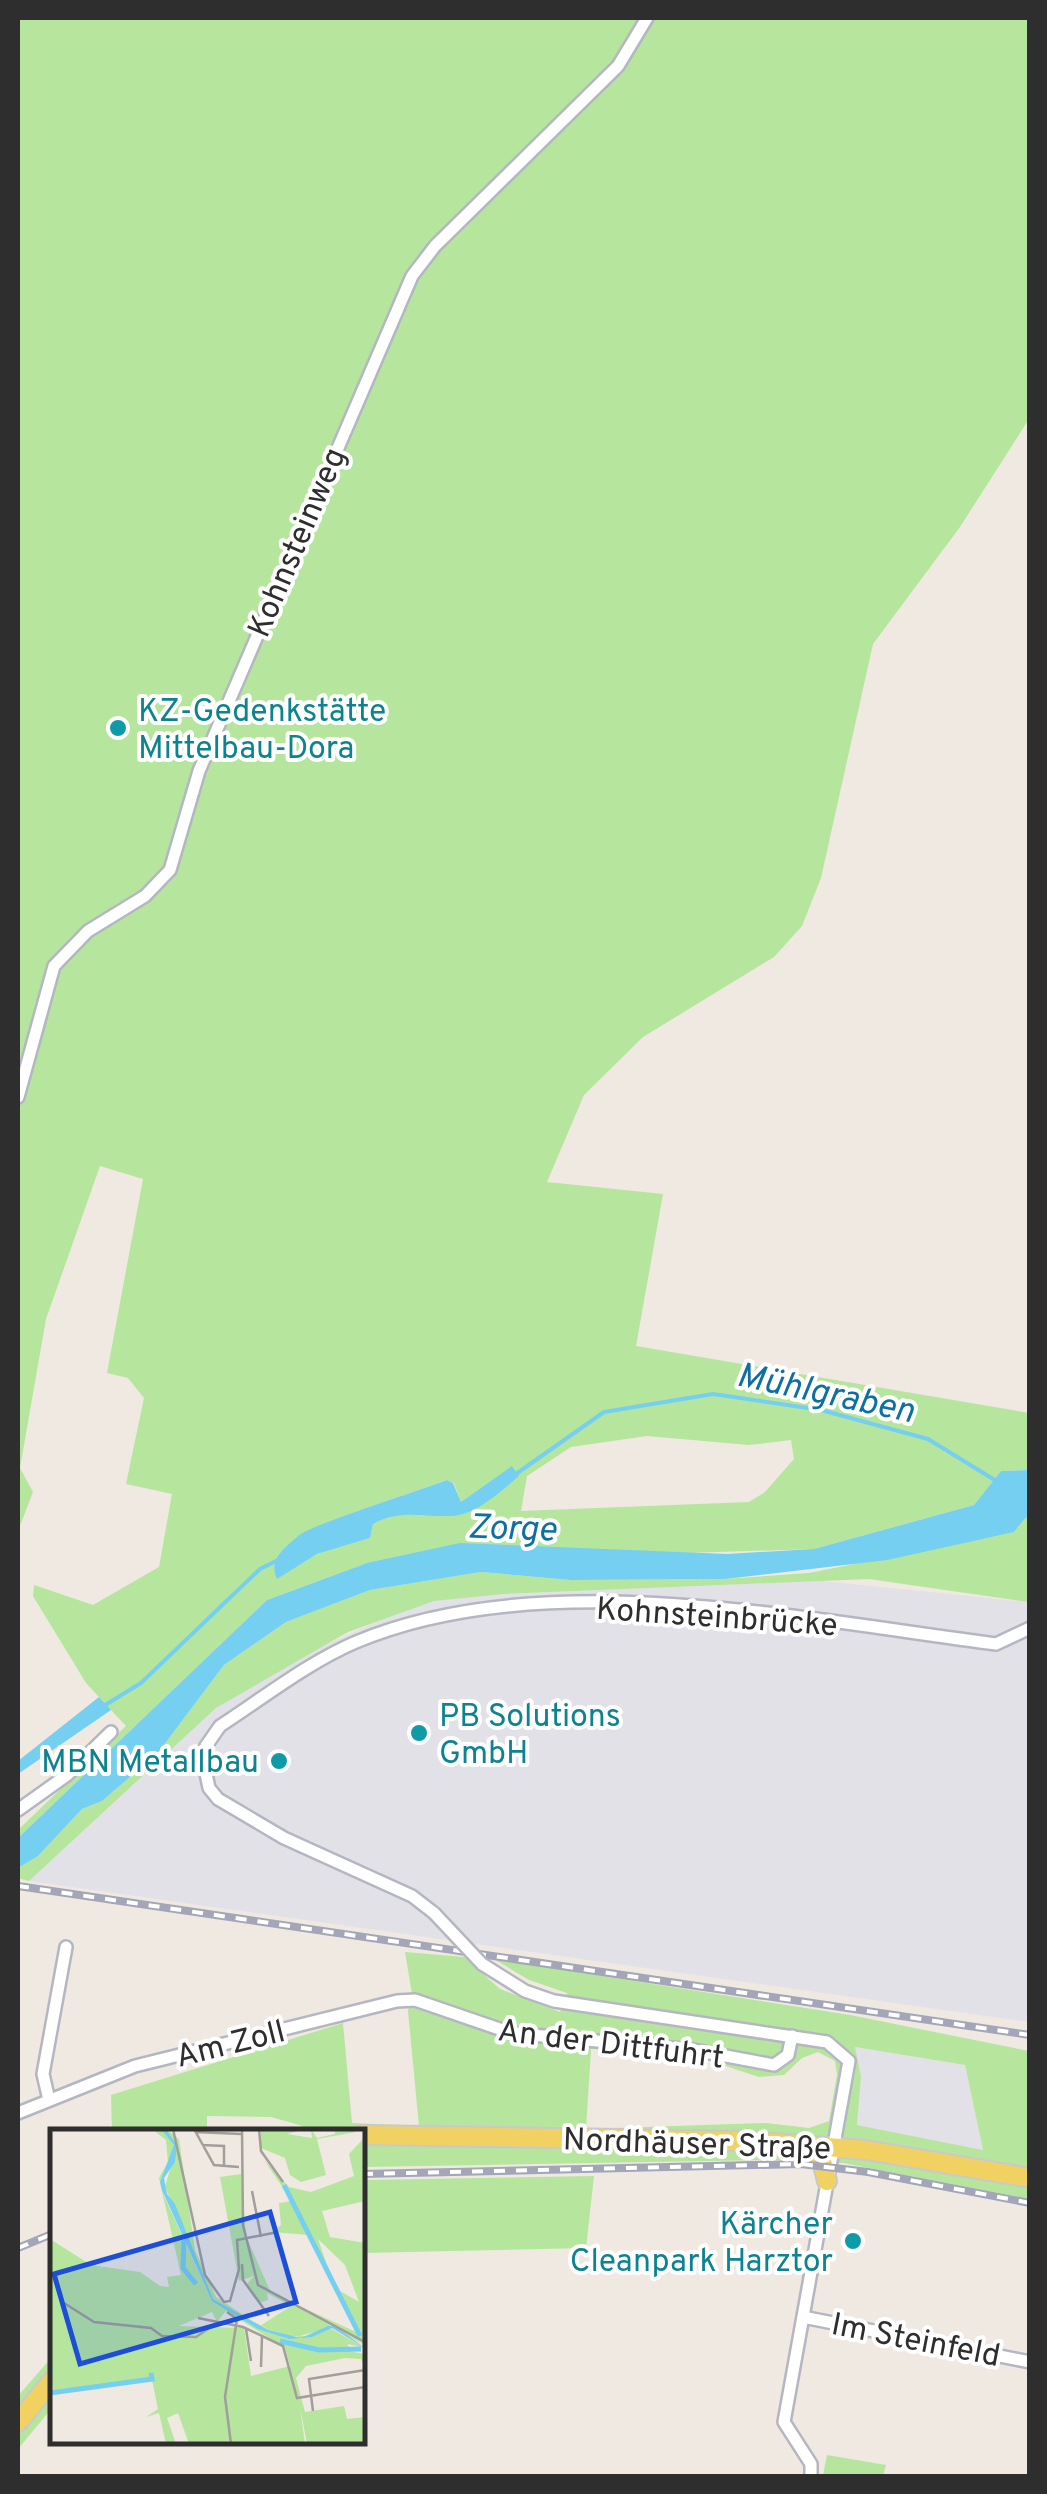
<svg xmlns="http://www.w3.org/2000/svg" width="1047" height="2494" viewBox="0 0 1047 2494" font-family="Overpass,sans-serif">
<rect width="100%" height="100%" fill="#efe9e1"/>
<g fill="#e3e1e8">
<path d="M822,1581l207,21v420l-1000,-141 187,-173 91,-55 91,-41 36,-11 70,-7z"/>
<path d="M854,2047l111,18 18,85 -126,-25 4,-48z"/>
</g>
<g fill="#b6e59e" fill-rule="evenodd">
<path d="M18,18h1012l-1,401 -69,108 -87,117 -52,234 -19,48 -28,31 -131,80 -59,58 -37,87 116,12 -27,152 393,67v57l-28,1 -27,34 -160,44 -447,14 -100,37 -249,238v-8l108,-104 -40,-43 -53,-87 1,-11 59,20 66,-38 13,-73 -46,-10 18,-86 -16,-20 -21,-5 36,-194 -43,-13 -54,153 -26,149 13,24 -15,39zM647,1436l102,9 42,-5 3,19 -29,33 -16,10 -228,9 6,-35 44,-29zM512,1467c-40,78 -82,26 -139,57l-3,14 -53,16 -40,24c-10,-19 9,-31 22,-42 12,-11 124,-47 148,-56l7,3 7,19z"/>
<path d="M1029,1514v88l-160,-23 -365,15 -70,7 -86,31 -132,76 -187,173 -11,-3v-10l20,-12 44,-47 20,-8 55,-47 67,-89 62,-43 84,-32 111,-18 90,8 154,-1 84,-6 205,-41z"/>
<path d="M405,1952l59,5 36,32 60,23 7,-19 -38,-13 -35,-21 356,56 179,36v148l-186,-36 -72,-3 -408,7 -1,-35 -80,-1 21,-5 -32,-9 -64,-1v15h-95l-1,-36 232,-72 9,100 67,3 -11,-115 4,-17zM855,2047l110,18 18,85 -126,-25 4,-48zM591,2049l101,6 67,22 25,-2 18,-17 16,-6 17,9 2,14 -8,46 -20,7 -43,-5 -180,6z"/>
<path d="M594,2176l-8,72 -223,5v-73z"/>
<path d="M52,2357v51l-34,41v-53z"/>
<path d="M827,2455l59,10 -3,11h-60z"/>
</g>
<g fill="#75cff0">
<path d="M512,1466l7,10c-18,15 -43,39 -68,40 -29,1 -51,-7 -78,8l-3,14 -53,16 -40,25c-10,-20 9,-32 21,-43 12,-11 126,-47 149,-56l6,3 8,19z"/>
<path d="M1029,1470v44l-15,18 -127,28 -162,19 -154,1 -90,-8 -111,18 -84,32 -62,43 -67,89 -55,47 -20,8 -44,47 -20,12v-30l249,-238 100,-37 93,-20 267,11 87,-5 160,-44 27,-34z"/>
<path d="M99,1697l12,13 -93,64v-13z"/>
</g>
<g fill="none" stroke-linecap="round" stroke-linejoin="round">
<g stroke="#75cff0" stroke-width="4">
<path d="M516,1474l88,-62 109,-18 108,16 107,29 70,43"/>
<path d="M102,1707l39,-24 119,-114 18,-9"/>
</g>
<g stroke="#b4b7c1" stroke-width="16">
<g id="minor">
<path d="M18,1097l36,-131 34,-35 57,-35 25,-26 29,-99 213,-495 23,-30 183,-180 29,-48"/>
<path d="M18,1810l49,-35 44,-43"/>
<path d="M434,1913l-22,-17 -128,-58 -66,-39 -9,-11 -5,-24 2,-18 14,-20c43,-28 89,-64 136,-84 185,-78 445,-23 640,2l34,-16"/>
<path d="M482,1964l43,27 29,10 273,41 22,19 -65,361 27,42v12"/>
<path d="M49,2100l-6,-26 23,-127"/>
<path d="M18,2113l117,-47 262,-65 18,-1 96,33 183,17 80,15 14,-10 4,-19"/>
<path d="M803,2317l227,45"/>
</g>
</g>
<g stroke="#c9c9c9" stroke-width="22">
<g id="primary">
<path d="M362,2135l388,6 116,9 164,28"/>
<path d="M801,2147l21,14 5,20"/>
<path d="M18,2422l34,-41"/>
</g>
</g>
<use href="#minor" stroke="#fff" stroke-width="11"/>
<use href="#primary" stroke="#f2d163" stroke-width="18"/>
<g stroke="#a3a6b8" stroke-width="8">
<g id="rail">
<path d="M18,1886l1012,149"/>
<path d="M362,2174l439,-10 67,8 162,31"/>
<path d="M18,2248l34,-14"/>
</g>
</g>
<use href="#rail" stroke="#fff" stroke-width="4" stroke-dasharray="11" stroke-linecap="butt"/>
<g stroke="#b4b7c1" stroke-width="16" stroke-linecap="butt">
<path id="minor-bridge" d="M434,1913l48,51"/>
</g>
<use href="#minor-bridge" stroke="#fff" stroke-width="11"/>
</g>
<g fill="#0f9aa8" stroke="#fff" stroke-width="4">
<circle cx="118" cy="728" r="10"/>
<circle cx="419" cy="1733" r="10"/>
<circle cx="279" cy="1761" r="10"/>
<circle cx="853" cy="2241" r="10"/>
</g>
<g text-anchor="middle" stroke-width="8" stroke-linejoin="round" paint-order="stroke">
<g font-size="32" fill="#2e2e2e" stroke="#fff">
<text transform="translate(296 542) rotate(-67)" y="11">Kohnsteinweg</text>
<text transform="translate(717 1616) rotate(4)" y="11">Kohnsteinbrücke</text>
<text transform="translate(230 2043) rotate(-14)" y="11">Am Zoll</text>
<text transform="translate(611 2043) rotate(7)" y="11">An der Dittfuhrt</text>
<text transform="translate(697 2143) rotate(2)" y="11">Nordhäuser Straße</text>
<text transform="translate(916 2339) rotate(11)" y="11">Im Steinfeld</text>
</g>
<g font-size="32" fill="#0d838f" stroke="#fff" text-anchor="start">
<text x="138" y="721">KZ-Gedenkstätte<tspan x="138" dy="37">Mittelbau-Dora</tspan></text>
<text x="439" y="1726">PB Solutions<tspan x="439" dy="37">GmbH</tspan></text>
<text x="259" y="1772" text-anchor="end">MBN Metallbau</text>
<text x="833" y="2234" text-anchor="end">Kärcher<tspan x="833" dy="37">Cleanpark Harztor</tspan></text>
</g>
<g font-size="35" font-style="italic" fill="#0d6fa3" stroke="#fff">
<text transform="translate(826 1392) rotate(12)" y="12">Mühlgraben</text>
<text transform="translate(512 1527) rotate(2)" y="12">Zorge</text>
</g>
</g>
<g transform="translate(50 2129)">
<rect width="315" height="315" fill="#efe9e1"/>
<path d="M102,0l12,2 10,14 -1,17 -12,16 3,18 48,105 76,38 42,-11 35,20 -17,-4 1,7 15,3 1,14 -4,-9 -16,-1 -39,8 -10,12 9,34 39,-6 3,13 18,-2v27h-58l-7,-37 5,37h-116l-11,-31 -11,5 9,26h-10l-7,-31 -13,4 12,-8 -6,-29 -102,14v-155l41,26 49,7 20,14 9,1 -2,-10 14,-2 -22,-97 9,-16 -2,-22zM176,182l59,37 5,18 -39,10 -7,-48 -65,-2 33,-14 5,10zM116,0l13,10 16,111 21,47 44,29 31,-20 -24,-13 1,7 -9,3 -12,-19 7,-8 -15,5 -19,-104 21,-3 5,62 25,57 85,39 -47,-97 -37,-3 9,-7 -2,-22 13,-2 -28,-41 25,27 22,5 43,-16 -5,-22 16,-17v64l-43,10 8,26 35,6v102l-36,-19 -20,10h-23l-34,-13 -39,-24 -48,-112 12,-42zM268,110l27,26 14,37 -24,-14zM211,0h44l-18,5 25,4 -1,-9 6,9 18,-4 -1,-5h22v3l-39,7 9,36 -25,7 -11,-7 -5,-17 -24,-10z" fill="#b6e59e" fill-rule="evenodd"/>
<path d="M111,0h5l11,16 -2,17 -11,16 3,16 8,10 38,95 55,31 33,8 27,-12h7l30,22 -33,-20 -20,9 -23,2 -31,-10 -46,-28 -50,-111 -2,-8 14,-37z" fill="#75cff0"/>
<path fill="none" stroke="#75cff0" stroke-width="5" d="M234,56l76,151M134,111l-1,28 13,16M230,212l39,9 42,-1M0,264l102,-14 -1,-6"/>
<path fill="none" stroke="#a29e99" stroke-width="2.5" d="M123,0l32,146 19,27 6,-1 9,-32 -2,-29 41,-8M144,0l20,36 25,2M192,0l1,96 15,60 107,57M209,0l2,22 22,31M146,3l45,2M152,16l22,1v20M202,62l9,46M192,135l1,16 26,36M14,174l30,19 57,6 11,8 34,1 19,-13M177,183l10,7 -12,78 6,47M148,189l45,9 40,19 14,52 68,-11M196,200l5,32M211,238l1,-31M263,282l-4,-32 56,-9"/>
<path fill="#1d4ed8" fill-opacity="0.15" stroke="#1d4ed8" stroke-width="5" d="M220,83l26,90 -216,62 -26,-90z"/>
<rect width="315" height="315" fill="none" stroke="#2e2e2e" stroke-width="5"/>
</g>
<rect width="1047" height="2494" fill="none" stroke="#2e2e2e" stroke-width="40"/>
</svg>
